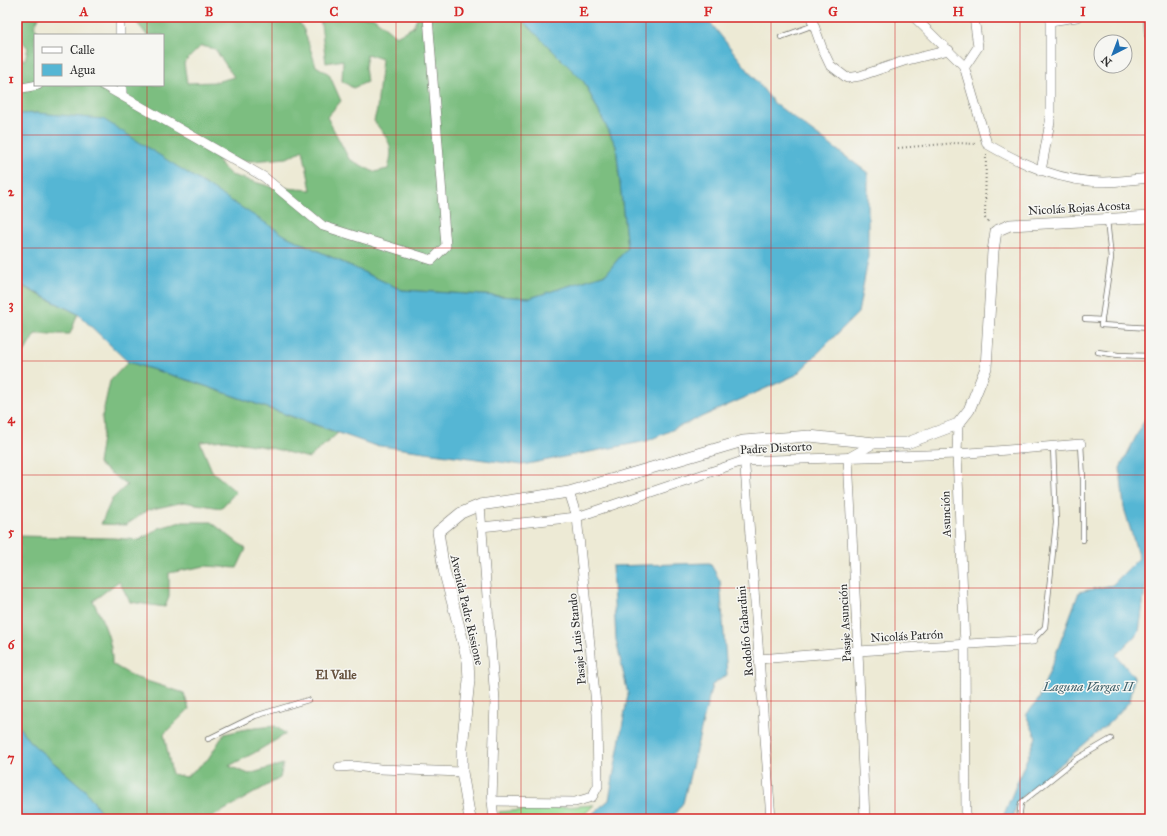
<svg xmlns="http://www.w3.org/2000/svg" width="1167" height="836" viewBox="0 0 1167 836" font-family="'IM FELL Great Primer',serif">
<rect width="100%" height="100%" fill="#f6f6f2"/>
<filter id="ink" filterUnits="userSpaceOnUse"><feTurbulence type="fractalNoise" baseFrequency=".025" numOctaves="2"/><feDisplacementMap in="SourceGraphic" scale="8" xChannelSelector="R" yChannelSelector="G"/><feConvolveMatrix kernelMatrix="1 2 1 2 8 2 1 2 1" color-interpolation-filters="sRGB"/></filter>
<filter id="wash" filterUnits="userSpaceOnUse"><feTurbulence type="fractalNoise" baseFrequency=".012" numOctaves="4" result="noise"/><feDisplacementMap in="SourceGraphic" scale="16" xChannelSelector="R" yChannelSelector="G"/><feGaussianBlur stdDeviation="0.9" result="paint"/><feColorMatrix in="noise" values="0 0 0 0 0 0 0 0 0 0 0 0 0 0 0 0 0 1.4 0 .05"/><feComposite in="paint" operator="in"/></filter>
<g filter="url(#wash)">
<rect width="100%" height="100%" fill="#edead5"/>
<path fill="#9adf98" stroke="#628562" d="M594,805l-15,14h-79l-1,-7z"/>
<g fill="#7bbe80" stroke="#537456" fill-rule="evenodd">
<path d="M17,17h22l-5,10 8,8h-7v50h128v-50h-16l-15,-18h164l8,13 12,36 13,8 12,27 -14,16 22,42 25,13 14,-3c7,-25 0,-29 -14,-48l3,-12 5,-50 -15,-5 -2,13 2,15 -14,6 -11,-7 1,-21 -17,3 -6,-46h53l23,19 17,-9 4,-10h102l65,65 32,64 11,102 -21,26 -76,24 -128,-8 -116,-54 -248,-123 -21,1v-57l8,3 3,-12 -11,-13zM201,46l14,3 19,28 -19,5 -28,1 -3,-20zM303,150l8,40 -39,-3 -41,-12 -15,-15 37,1 34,-3z"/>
<path d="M17,284l61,30 -8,20h-35l-10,17 -8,4z"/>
<path d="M128,362l63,19 147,52 -29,25 -38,-10 -46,-8 -25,2 12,29 24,21 -15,16 -37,-6 -36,8 -22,15 -25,-1 11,-25 15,-14 -29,-21 5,-33 -1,-14 8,-36z"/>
<path d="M181,522h30l35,27 -9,19 -32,-2 -36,7v24l-4,10 -35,-5 -11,-21 -26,20c10,20 20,40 19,63l22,13 50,16 5,16 -25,25 8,40 14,3 22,-18 16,-25 22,-5 29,-3 11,8 -32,19 -25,13 20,8 34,-10 -3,14 -71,41h-103l-21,-29 -56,-49 -12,-17v-188l97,2 26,2 19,-12z"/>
</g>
<g fill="#55b6d4" stroke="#407080">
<path d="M519,17h187l68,86 94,70v87l-10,53 -62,62 -149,66 -125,24 -149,-20 -182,-64 -63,-19 -50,-48 -61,-31v-169l21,-1 65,6 183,117 116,54 128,8 76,-24 21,-26 -11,-102 -32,-64z"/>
<path d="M1150,409v159l-2,1 -9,63 -23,23 18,22 -4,24 -20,21 -93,80 -4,17h-11l34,-82 -10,-22 13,-16 40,-107 33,-7 27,-27 -15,-50 -4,-40z"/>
<path d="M710,563l10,18 7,94 -15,10 -29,118 -12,16h-85l23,-19 19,-106 -12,-54 -4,-74z"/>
<path d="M17,724l12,17 56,49 21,29h-89z"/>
</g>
</g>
<g filter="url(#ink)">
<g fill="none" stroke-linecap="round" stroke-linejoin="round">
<g stroke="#6f6e66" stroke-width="6">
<g id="service">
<path d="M781,37l33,-12"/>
<path d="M1107,220l4,38 -10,67 49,3"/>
<path d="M1085,319l17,1"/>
<path d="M1098,352l20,3 32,1"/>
<path d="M1081,444l2,35v61"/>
<path d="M1033,640l12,-13 11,-104 -3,-77"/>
<path d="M208,739l47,-23 53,-16"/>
<path d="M1019,819l2,-16 54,-43 36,-21"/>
</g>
</g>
<g stroke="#6f6e66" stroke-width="10">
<g id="minor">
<path d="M120,17v18"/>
<path d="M811,17l11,31 8,17 17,13 13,-2 44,-15 45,-11"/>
<path d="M914,17l50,49 23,78c36,21 75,38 117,38 15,0 31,-3 46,-4"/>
<path d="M1050,21l27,-4"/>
<path d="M964,68l14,-21 -4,-30"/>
<path d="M103,85l161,92 59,49 109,34 14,-14 -18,-229"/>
<path d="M122,85v10"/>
<path d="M17,89l21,-4"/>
<path d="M1041,171l9,-49v-105"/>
<path d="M958,424l-1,30 8,191 1,174"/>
<path d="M743,441l28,378"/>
<path d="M480,505l15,195 -3,101 2,18"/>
<path d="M481,527l96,-10 166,-56 214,-7 124,-10"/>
<path d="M759,659l99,-8 175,-11"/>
<path d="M339,767l15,-1 26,3 82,3"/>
<path d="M492,801l83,1 17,-5 6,-11 -1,-72 -20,-197 -8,-25"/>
<path d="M865,819l-7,-168 -10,-193 27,-15"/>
</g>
</g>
<g stroke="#6f6e66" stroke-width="12">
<g id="tertiary">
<path d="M1149,17l1,17"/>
<path d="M470,819l-8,-47v-24l7,-68 -1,-19 -24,-91 -6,-38 23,-19 19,-8 89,-13 174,-51 66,-5 66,7h32l51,-19 11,-14 17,-42 7,-117 3,-20 14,-6 140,-8"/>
</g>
</g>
<g stroke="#6f6e66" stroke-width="2" stroke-dasharray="1 3" stroke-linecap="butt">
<path d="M898,148l58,-5 21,1"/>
<path d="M986,154l-1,64 4,4"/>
</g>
<use href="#service" stroke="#fff" stroke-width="4.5"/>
<use href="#minor" stroke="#fff" stroke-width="9"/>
<use href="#tertiary" stroke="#fff" stroke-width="11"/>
</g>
</g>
<path fill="none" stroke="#d62828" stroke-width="1" stroke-opacity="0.55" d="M147,17v18M272,17v802M396,17v802M521,17v802M646,17v802M771,17v802M895,17v802M1020,17v802M147,85v734M17,135h1133M17,248h1133M17,361h1133M17,475h1133M17,588h1133M17,701h1133"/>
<g text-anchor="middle" stroke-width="3" stroke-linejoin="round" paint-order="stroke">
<g font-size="12" fill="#2b2b2b" stroke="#f6f6f2">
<text transform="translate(1079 208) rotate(-3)" y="4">Nicolás Rojas Acosta</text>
<text transform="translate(776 448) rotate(-3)" y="4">Padre Distorto</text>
<text transform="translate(946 514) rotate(-92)" y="4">Asunción</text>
<text transform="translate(467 610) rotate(77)" y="4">Avenida Padre Rissione</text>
<text transform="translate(845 623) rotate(-93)" y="4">Pasaje Asunción</text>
<text transform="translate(745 631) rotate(-95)" y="4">Rodolfo Gabardini</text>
<text transform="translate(907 636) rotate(-3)" y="4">Nicolás Patrón</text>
<text transform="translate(577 639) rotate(-96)" y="4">Pasaje Luis Stando</text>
</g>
<g font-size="13" font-weight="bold" fill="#67533f" stroke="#f6f6f2">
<text x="336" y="679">El Valle</text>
</g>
<g font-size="13" font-style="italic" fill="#3a5c66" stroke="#f6f6f2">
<text x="1088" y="691">Laguna Vargas II</text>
</g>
</g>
<rect width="1167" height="836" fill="none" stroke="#f6f6f2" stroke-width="44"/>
<rect x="34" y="34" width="130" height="52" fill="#f6f6f2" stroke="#a5a5a2"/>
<rect x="42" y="47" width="20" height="6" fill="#ffffff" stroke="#a5a5a2"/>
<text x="70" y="54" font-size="12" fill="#2b2b2b">Calle</text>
<rect x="42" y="64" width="20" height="12" fill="#55b6d4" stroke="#a5a5a2"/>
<text x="70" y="74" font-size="12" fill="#2b2b2b">Agua</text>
<g transform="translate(1113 54) rotate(222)"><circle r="19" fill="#f6f6f2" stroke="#a5a5a2"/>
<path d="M0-3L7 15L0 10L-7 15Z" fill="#1f6fb2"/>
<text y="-6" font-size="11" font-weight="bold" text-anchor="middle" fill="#2b2b2b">N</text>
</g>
<rect x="22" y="22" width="1123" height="792" fill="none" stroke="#d62828" stroke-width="1.5"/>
<g font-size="13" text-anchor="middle" font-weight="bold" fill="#d62828">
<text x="84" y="16">A</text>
<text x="209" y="16">B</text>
<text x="334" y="16">C</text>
<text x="459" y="16">D</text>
<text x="584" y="16">E</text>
<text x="708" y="16">F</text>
<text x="833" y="16">G</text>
<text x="958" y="16">H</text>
<text x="1083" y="16">I</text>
<text x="11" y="83">1</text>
<text x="11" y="196">2</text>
<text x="11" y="309">3</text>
<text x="11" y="423">4</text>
<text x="11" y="536">5</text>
<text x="11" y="649">6</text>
<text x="11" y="762">7</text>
</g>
</svg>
